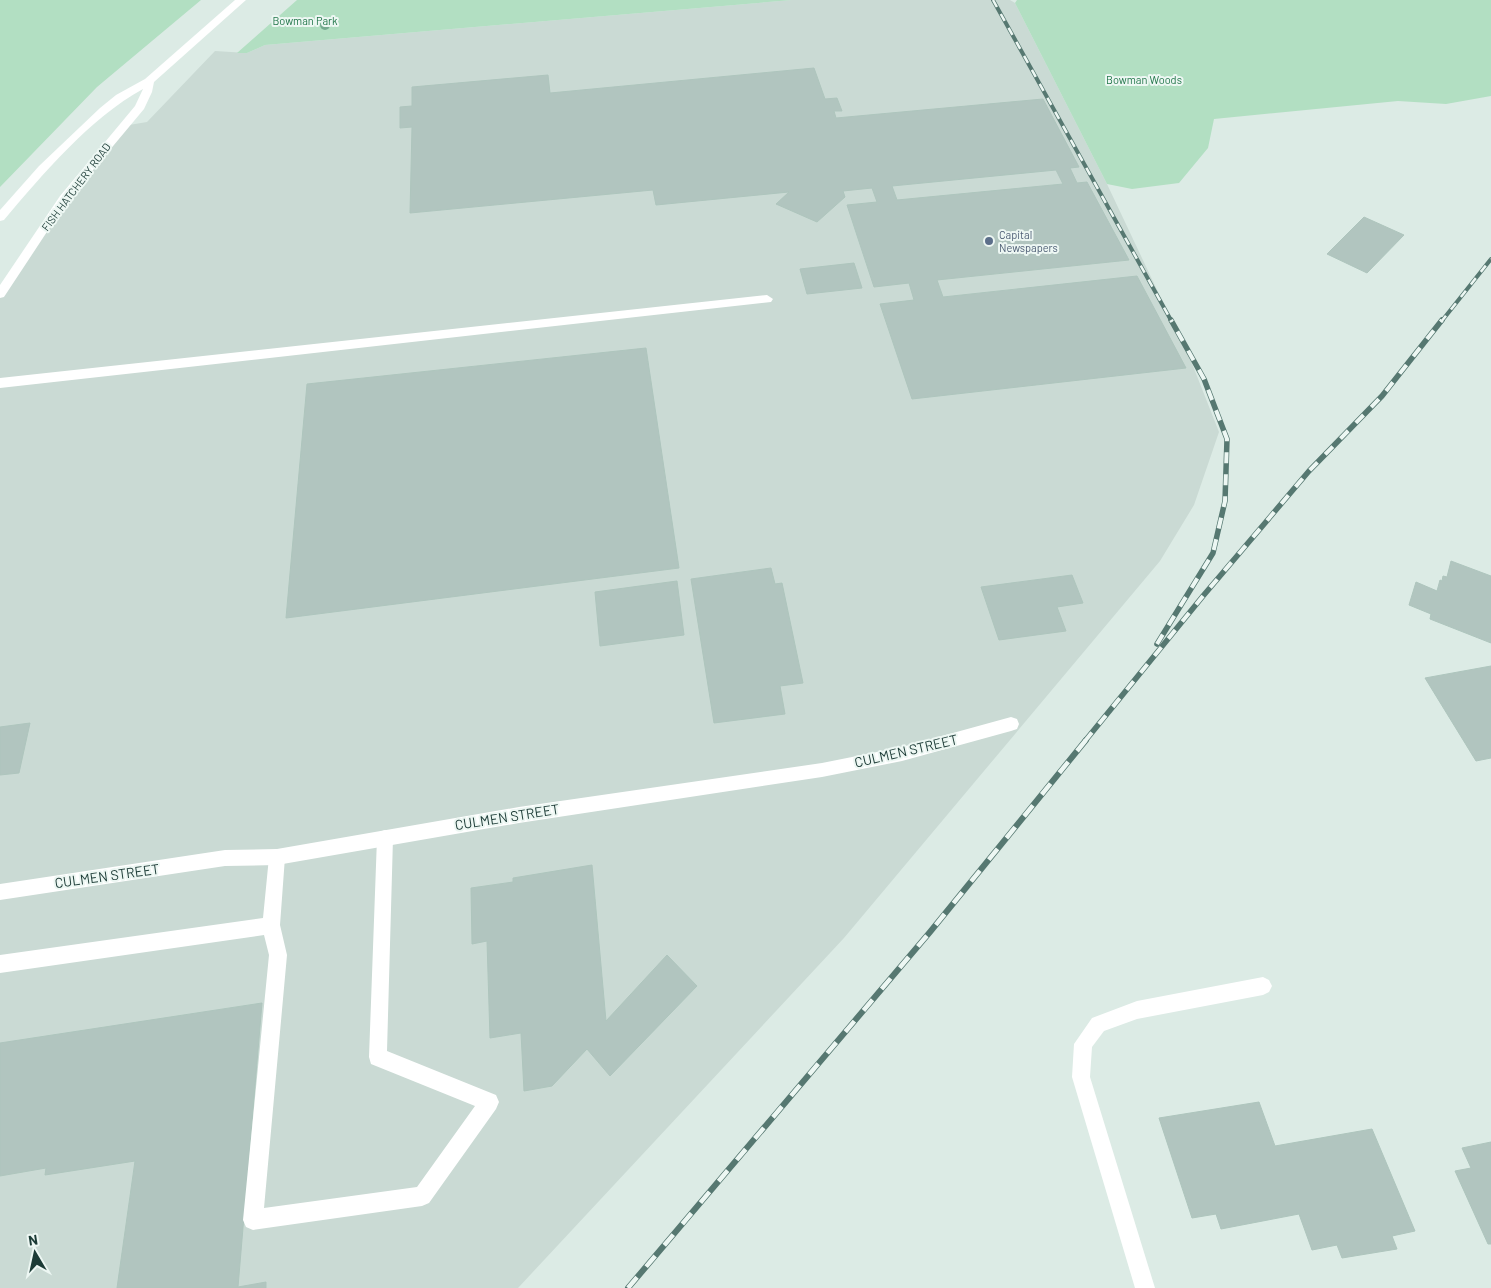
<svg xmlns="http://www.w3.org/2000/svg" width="1491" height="1288" viewBox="0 0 1491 1288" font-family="Barlow,sans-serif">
<rect width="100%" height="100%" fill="#dcebe5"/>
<path fill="#cadad4" d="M792,0h218l5,3 92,181 86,182 26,66 -25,73 -34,56 -316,377 -326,350h-518v-994l15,-24 108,-144 24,-4 68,-71 32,2 18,-8z"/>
<g fill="#b2dfc2">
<path d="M0,0h201l-104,87 -97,100z"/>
<path d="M297,0h495l-527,45 -18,8h-10z"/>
<path d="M1017,0h474v96l-45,8 -48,-3 -184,18 -6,29 -29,35 -47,6 -25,-5 -92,-181z"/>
</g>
<g fill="#b1c5bf" stroke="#aec5bd" fill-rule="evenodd">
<path d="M814,68l11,31 12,-1 5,13h-8l2,7 207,-19 36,68 -9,1 7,15 10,-1 42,78 -192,20 6,17 194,-21 49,92 -274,31 -32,-95 34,-4 -5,-17 -35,4 -27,-82 30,-3 -5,-14 -29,3 2,6 -28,25 -41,-18 13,-12 -133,13 -3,-15 -243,23 2,-86 -12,1v-21l12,-1v-19l136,-12 2,18zM1056,170l7,14 -166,16 -5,-14z"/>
<path d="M1364,217l40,18 -37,38 -40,-19z"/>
<path d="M854,263l8,25 -55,6 -7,-25z"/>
<path d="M646,348l33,220 -393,50 21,-234z"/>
<path d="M1451,561l40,15v67l-61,-24 1,-5 -22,-9 7,-23 21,9 3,-11 2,1 1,-5 4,1z"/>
<path d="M771,568l4,16 7,-1 21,100 -23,3 5,28 -71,9 -23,-144z"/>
<path d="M1072,575l11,28 -26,4 9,24 -67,9 -18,-53z"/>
<path d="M677,581l7,54 -84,11 -5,-54z"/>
<path d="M1491,666v92l-15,3 -51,-83z"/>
<path d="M30,723l-11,50 -19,2v-48z"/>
<path d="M592,865l14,156 61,-66 30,31 -87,90 -23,-27 -35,37 -28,5 -3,-58 -31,5 -3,-97 -15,3 -1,-56 42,-6v-4z"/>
<path d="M262,1003l-24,284 28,-5v6h-149l18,-127 -90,14 1,-7 -46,8v-133z"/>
<path d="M1259,1102l16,44 97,-17 43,102 -23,5 5,13 -55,9 -5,-13 -25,5 -13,-36 -78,15 -5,-15 -24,4 -33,-100z"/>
<path d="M1491,1142v102h-3l-33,-73 16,-3 -9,-20z"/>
</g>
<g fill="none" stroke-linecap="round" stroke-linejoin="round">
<g fill="#fff" fill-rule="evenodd">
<path d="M767,295l6,4 -2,3 -771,86v-10z"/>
<path d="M385,830l6,2 2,6 -6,213 109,44 3,7 -3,7 -67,94 -7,3 -169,24 -7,-3 -3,-7 26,-265 -5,-20 -264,38v-18l263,-37 6,-61 2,-6 6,-2 6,2 2,6 -5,68 7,30 -23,253 153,-21 58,-81 -104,-42 -2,-7 8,-219 2,-6z"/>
<path d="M1263,977l6,3 3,6 -3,6 -6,3 -126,24 -33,12 -12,16 -2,30 65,211h-20l-63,-211 2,-33 18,-26 45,-17z"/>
</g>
<path fill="#fff" fill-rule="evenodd" d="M1011,717l6,2 2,5 -2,5 -6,2 -109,30 -80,16 -303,46 -242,42 -52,1 -225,34v-16l225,-34 52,-1 242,-42 303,-44 80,-16z"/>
<path fill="#fff" fill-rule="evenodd" d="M235,0h11l-92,82 -2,10 -8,17 -76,91 -64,97 -4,1v-13l60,-89 75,-90 8,-17c-53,29 -100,85 -139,131l-4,1v-11l39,-44 61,-58 16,-13 29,-16z"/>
<g stroke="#567871" stroke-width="4">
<g id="rail-far2">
<path d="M993,0l179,322"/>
<path d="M1441,322l50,-63"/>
</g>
</g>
<g stroke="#567871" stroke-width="5.5">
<g id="rail-far1">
<path d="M1157,644l56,-91 12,-52 2,-62 -23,-60 -33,-59"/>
<path d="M1085,741l118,-145 106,-125 73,-75 60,-76"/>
</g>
</g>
<g stroke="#567871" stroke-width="6">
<path id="rail" d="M628,1288l302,-356 156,-192"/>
</g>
<use href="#rail-far2" stroke="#edf7f3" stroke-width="2.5" stroke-dasharray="8" stroke-linecap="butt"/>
<use href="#rail-far1" stroke="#edf7f3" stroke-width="4" stroke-dasharray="11" stroke-linecap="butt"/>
<use href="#rail" stroke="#edf7f3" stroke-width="4.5" stroke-dasharray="14" stroke-linecap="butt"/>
</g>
<circle fill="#76ab90" cx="325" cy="25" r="5"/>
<circle fill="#5c6f8a" stroke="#edf7f3" stroke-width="2" cx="989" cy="241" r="5"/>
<g text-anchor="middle" stroke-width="4" stroke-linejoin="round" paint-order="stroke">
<g font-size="11" fill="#22764a" stroke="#edf7f3">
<text x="305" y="25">Bowman Park</text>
<text x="1144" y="84">Bowman Woods</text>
</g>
<g font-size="11" fill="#1c3b36" stroke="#edf7f3">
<text transform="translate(76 187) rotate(-53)" y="4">FISH HATCHERY ROAD</text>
</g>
<g font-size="11" fill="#4e5e75" stroke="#edf7f3" text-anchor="start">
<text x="999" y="239">Capital<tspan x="999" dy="13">Newspapers</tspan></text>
</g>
<g font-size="14" fill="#1c3b36" stroke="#edf7f3">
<text transform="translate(906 751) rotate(-13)" y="5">CULMEN STREET</text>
<text transform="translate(507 817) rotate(-9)" y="5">CULMEN STREET</text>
<text transform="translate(107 876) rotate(-8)" y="5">CULMEN STREET</text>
</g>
</g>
<g transform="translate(35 1253) rotate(351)" stroke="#edf7f3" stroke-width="4" paint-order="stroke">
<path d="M0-4L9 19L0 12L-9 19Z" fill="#1c3b36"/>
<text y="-8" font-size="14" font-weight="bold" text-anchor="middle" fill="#1c3b36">N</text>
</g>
</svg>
